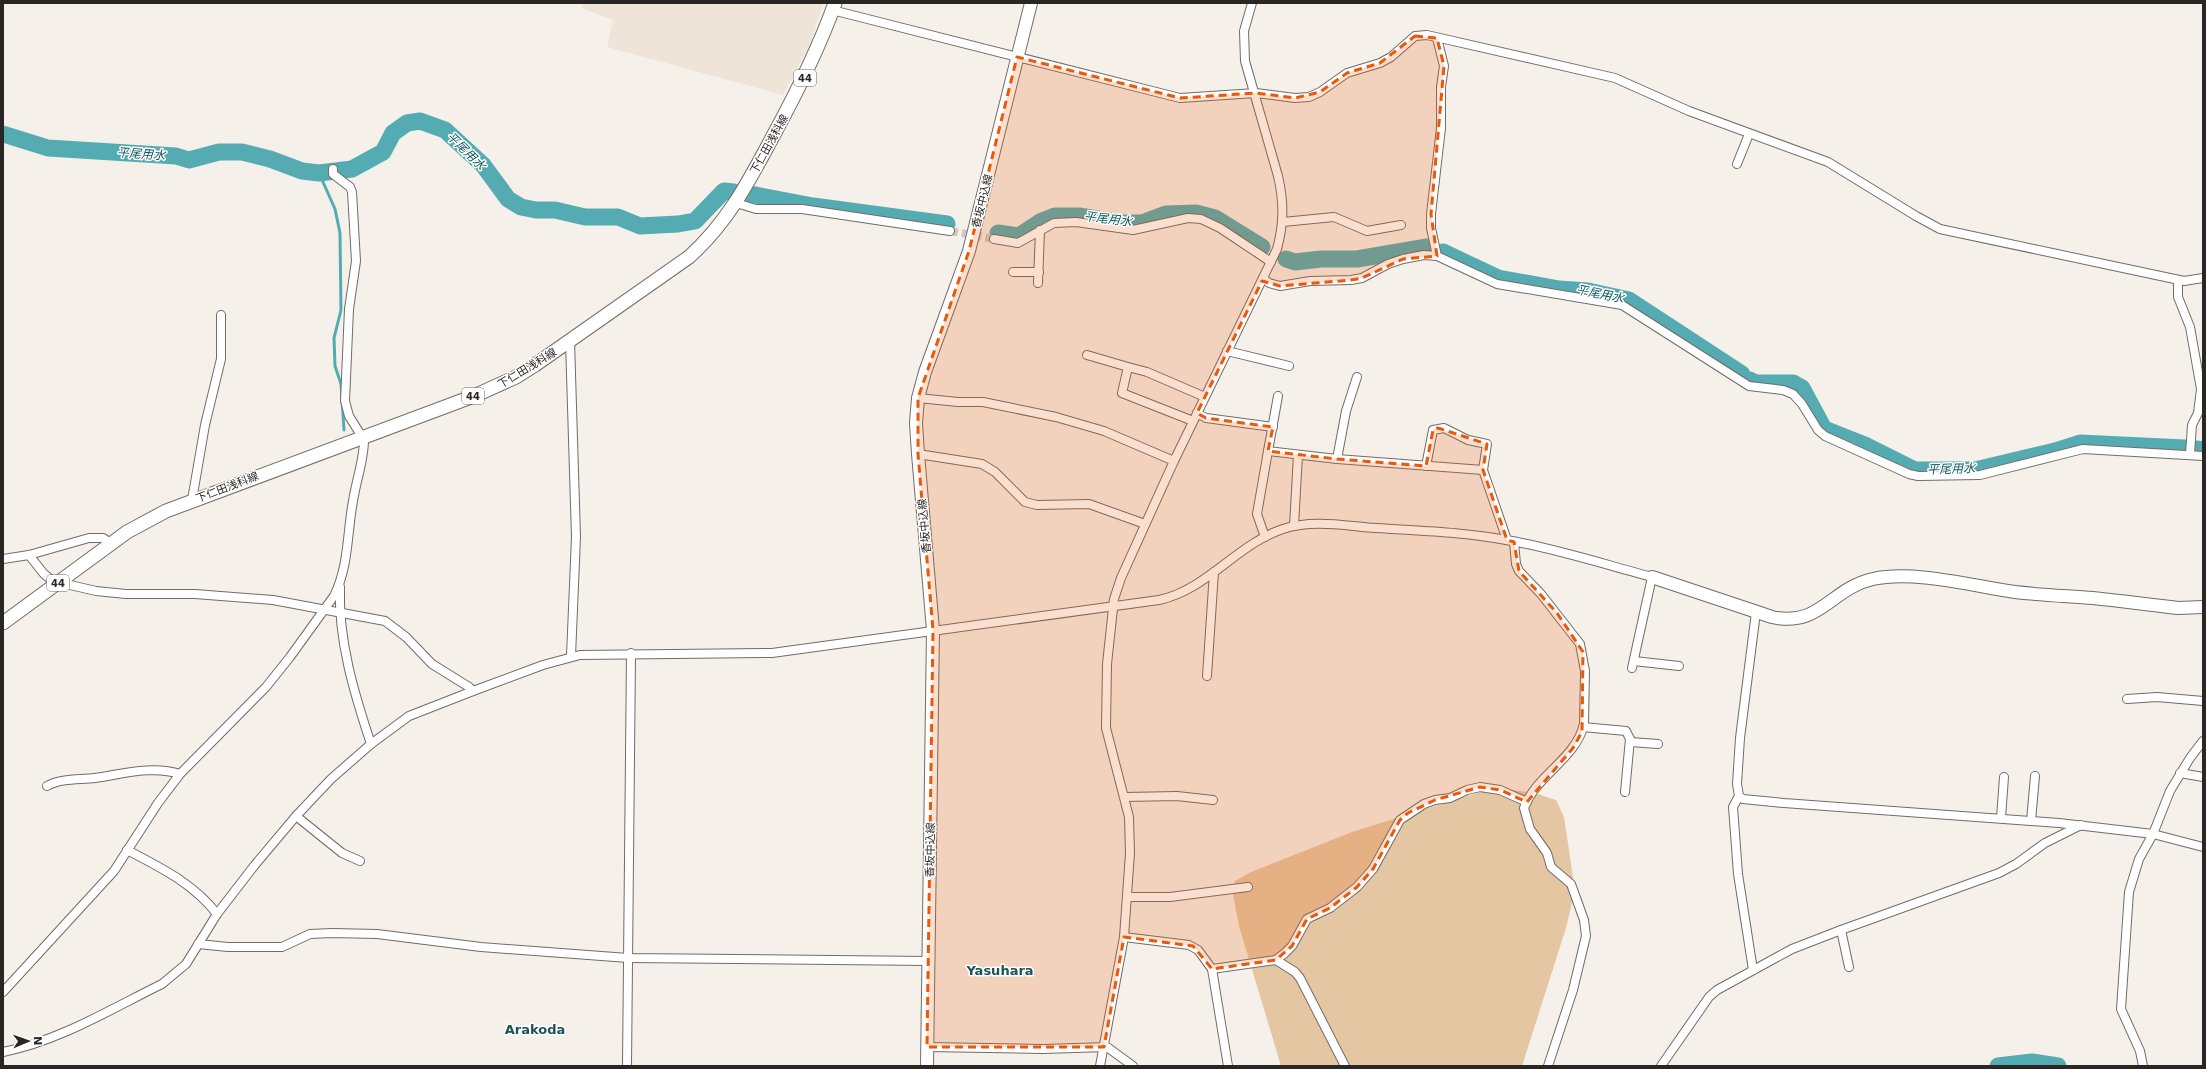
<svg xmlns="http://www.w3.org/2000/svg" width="2206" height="1069" viewBox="0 0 2206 1069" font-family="'DejaVu Sans','Noto Sans JP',sans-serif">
<rect width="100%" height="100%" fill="#f6f0ea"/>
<path fill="#efe4d8" d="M583,3h240l-13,42 -27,50 -176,-48 6,-27 -32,-12z"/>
<path fill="#e5c6a3" d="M1513,790l22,3 21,7 8,17 11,73 -9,38 -44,138h-241l-42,-140 -6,-31 2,-14 16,-9 101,-40 128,-40z"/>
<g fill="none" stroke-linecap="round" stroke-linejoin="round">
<path stroke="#54acb2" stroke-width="3" d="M319,173l16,36 5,24 1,77 -7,28 1,28 6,18 3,46"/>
<g stroke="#54acb2" stroke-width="17">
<path d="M3,134l45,14 128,8 13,4 30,-8h23l28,7 32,12 17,2 33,-4 31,-17 10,-19 14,-10 13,-2 25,9 38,35 25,34 13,8 15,3h19l30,7h33l22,9 38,-2 17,-3 29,-30 10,1"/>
<path d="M750,194l63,12 134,18"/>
<path d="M998,233l21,3 21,-14 15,-6h24l42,7h21l24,-9 30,-1 19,5 47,29"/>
<path d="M1443,252l55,26 61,11 29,2 41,9 113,74"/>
<path d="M1286,259l9,3 26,-3h36l70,-12"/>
<path d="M1750,380l6,3h37l9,5 22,41 43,17 48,24h60l80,-19 25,-8 105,5"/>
<path d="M2197,449l6,1"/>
<path d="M1998,1066l34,-4 26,4"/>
</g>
<path stroke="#cdc8c2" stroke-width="8" stroke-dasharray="8 4" stroke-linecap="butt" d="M950,231l44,8"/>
<g stroke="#716c67" stroke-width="10">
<g id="street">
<path d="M832,10l348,88 76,-5 39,5 14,-1 11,-5 27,-19 33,-10 11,-6 24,-21 12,-1 188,43 74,33 139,51 88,54 24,13 244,52 19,-3"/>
<path d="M1437,38l7,28 -3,21v41l-10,86v14l6,28"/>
<path d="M1737,164l12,-30"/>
<path d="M736,203l20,6h46l148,22"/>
<path d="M1283,222l51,-5 33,14 34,-6"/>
<path d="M994,239l24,4 36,-20 22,-1 57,8 55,-12 13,1 19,9 51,34"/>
<path d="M1013,272h26"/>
<path d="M1263,278l6,5 11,3 30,-5 41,-1 11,-2 26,-14 15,-5 21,-4 13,1 60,28 125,21 127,81 34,4 10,4 9,10 16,26 7,6 84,38 9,2 62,-1 103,-26 120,7"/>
<path d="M2178,280v17l12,30 11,62 -3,24 -6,12 -2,29"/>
<path d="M1038,283l2,-53"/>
<path d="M570,341l6,196 -5,119"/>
<path d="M1227,351l62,15"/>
<path d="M1087,355l41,12 -6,26 71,28"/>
<path d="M1128,367l19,5 58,25"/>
<path d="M1278,396l-10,55 69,8 146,11 24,70"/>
<path d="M918,398l40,4h25l73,15 48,14 70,30"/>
<path d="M1197,413l9,5 67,9"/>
<path d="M918,454l64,10 13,8 30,30 12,3 52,-1 56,20"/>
<path d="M1337,459l9,-48 11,-34"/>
<path d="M1426,466l7,-36 11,-2 24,12 19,4 -4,26"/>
<path d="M192,500l13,-75 16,-66v-44"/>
<path d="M1294,526l4,-71"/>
<path d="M1265,537l-8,-23 11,-63"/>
<path d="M1514,542l2,22 3,7 22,23 39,50 5,27 -1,53c-8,35 -48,51 -60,84l6,21 17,24 4,14 20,17 13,36 2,16 -13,54 -25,76"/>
<path d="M29,555l15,19 9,7 43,10 30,3h69l78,6 112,21 21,16 26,27 37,23 4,4"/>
<path d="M3,559l26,-4 60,-17h14l9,6"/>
<path d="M340,587c-2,53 14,106 31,157"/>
<path d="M1634,661l45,5"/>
<path d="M1207,676l7,-104"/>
<path d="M2127,699l30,-2 46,4"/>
<path d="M1583,727l43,4 4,8 -5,53"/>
<path d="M1630,742l28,2"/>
<path d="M2180,773l23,4"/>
<path d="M47,786c14,-8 33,-6 48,-8 27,-4 58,-13 85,-4"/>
<path d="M1739,796l4,3 41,4 275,20 94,11 50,13"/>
<path d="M1125,797l52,-1 36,4"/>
<path d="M296,816l46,37 18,8"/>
<path d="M2001,818l3,-41"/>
<path d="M2031,821l4,-45"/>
<path d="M127,850c33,17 67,34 90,64"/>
<path d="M1127,897h43l78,-10"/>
<path d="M1124,937l65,8 9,5 14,19 16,97"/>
<path d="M198,944l30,3h54l28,-13 22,-1 45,1 104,13 147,11 300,3"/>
<path d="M1276,960l19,12 5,6 45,88"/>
<path d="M1849,967l-8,-37 158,-57 17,-9 29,-21 36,-18"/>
<path d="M1212,969l64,-9 9,-7 7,-7 15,-27 23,-11 27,-21 16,-18 27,-49 24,-16 11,-4 15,-2 17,-8 13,-3 20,3 27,12"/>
<path d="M1753,970l-15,-96 -5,-67 6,-11 -2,-12 3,-46 16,-126"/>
<path d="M3,992l111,-121 44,-68 22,-29 86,-87 24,-30 44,-61c15,-30 13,-63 19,-95 3,-20 11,-41 11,-61l-15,-24 -4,-15 4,-92 7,-48 -4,-69 -2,-5 -17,-13v-5"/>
<path d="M927,1047l116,2 64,-2 26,19"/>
<path d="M3,1052c56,-11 108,-43 159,-68l24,-20 31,-50 37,-48 42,-50 35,-37 40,-35 38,-28 64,-25 70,-26 37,-10 192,-2 387,-53c48,-10 78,-56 124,-71 30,-10 63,-3 93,-1 43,3 87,4 130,12 49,8 97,24 146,37l-20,91"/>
<path d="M627,1066l4,-413"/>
<path d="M1100,1066l24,-129 6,-84 -1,-36 -23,-89 1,-64 7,-65 7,-21 53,-117 103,-212c7,-26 7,-47 1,-73l-33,-115 -1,-30 8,-28"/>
<path d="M1661,1066l48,-69 8,-7 75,-41 49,-19"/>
<path d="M2143,1066l-3,-15 -19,-42 8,-117 10,-33 14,-25 17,-43 20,-33 13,-17"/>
</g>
</g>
<g stroke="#716c67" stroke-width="14">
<g id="secondary">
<path d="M1652,577l120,40c48,11 59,-29 101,-38 41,-9 100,7 142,13 26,3 52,4 78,6 29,3 57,7 85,10l25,-1"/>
<path d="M927,1066l6,-436 -15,-176 -2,-31 2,-25 7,-26 44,-121 62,-248"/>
</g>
</g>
<g stroke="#716c67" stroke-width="15">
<path id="primary" d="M3,623l124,-91 39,-21 308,-115 42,-19 19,-12 154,-108c38,-34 59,-74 83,-119 24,-44 46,-87 63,-135"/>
</g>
<use href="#street" stroke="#fff" stroke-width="8"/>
<use href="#secondary" stroke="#fff" stroke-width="12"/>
<use href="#primary" stroke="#fff" stroke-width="13"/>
</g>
<path fill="#e8590c" fill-opacity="0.2" stroke="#e8590c" stroke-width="3" stroke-dasharray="8 5" stroke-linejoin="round" d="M1415,36l22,2 7,28 -13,148 6,42 -34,3 -41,19 -11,2 -71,6 -18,-5 -65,132 9,5 67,9 -5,24 69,8 89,7 7,-36 5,-2 49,16 -4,26 24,70 7,2 5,29 38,42 26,39 -1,80 -9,16 -46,54 -27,-12 -20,-3 -45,13 -27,13 -8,7 -27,49 -16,18 -27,21 -23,11 -15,27 -16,14 -64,9 -19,-23 -69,-9 -20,110h-177l6,-417 -15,-176v-56l51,-147 48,-194 163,41 76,-5 39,5 25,-6 27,-19 33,-10z"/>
<g text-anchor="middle" stroke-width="3" stroke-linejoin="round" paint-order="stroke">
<g fill="#fff" stroke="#696866" stroke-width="1">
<rect x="794" y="70" width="22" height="16" rx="3"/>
<rect x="462" y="388" width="22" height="16" rx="3"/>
<rect x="47" y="575" width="22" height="16" rx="3"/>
</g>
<g font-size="10" font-weight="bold" fill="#292724">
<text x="805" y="82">44</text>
<text x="473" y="400">44</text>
<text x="58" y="587">44</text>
</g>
<g font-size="11" fill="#292724" stroke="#fff">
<text transform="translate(769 144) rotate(-61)" y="4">下仁田浅科線</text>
<text transform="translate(982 201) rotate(-76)" y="4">香坂中込線</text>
<text transform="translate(527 368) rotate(-31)" y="4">下仁田浅科線</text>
<text transform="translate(227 487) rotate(-21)" y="4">下仁田浅科線</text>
<text transform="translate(924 526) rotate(-95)" y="4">香坂中込線</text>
<text transform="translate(930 850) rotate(-89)" y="4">香坂中込線</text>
</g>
<g font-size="12" font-style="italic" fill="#0b595e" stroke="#fff">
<text transform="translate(466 151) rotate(44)" y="4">平尾用水</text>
<text transform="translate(141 154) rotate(4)" y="4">平尾用水</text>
<text transform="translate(1108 219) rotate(7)" y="4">平尾用水</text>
<text transform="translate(1600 294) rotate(11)" y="4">平尾用水</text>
<text transform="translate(1951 469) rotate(-2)" y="4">平尾用水</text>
</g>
<g font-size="13" font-weight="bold" fill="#185458" stroke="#fff">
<text x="1000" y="975">Yasuhara</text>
<text x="535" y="1034">Arakoda</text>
</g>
</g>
<rect width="2206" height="1069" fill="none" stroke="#292724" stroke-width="8"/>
<g transform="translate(28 1041) rotate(88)" stroke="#ffffff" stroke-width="3" paint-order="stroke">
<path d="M0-3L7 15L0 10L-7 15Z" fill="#292724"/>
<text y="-6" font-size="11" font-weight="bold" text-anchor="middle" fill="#292724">N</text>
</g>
</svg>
